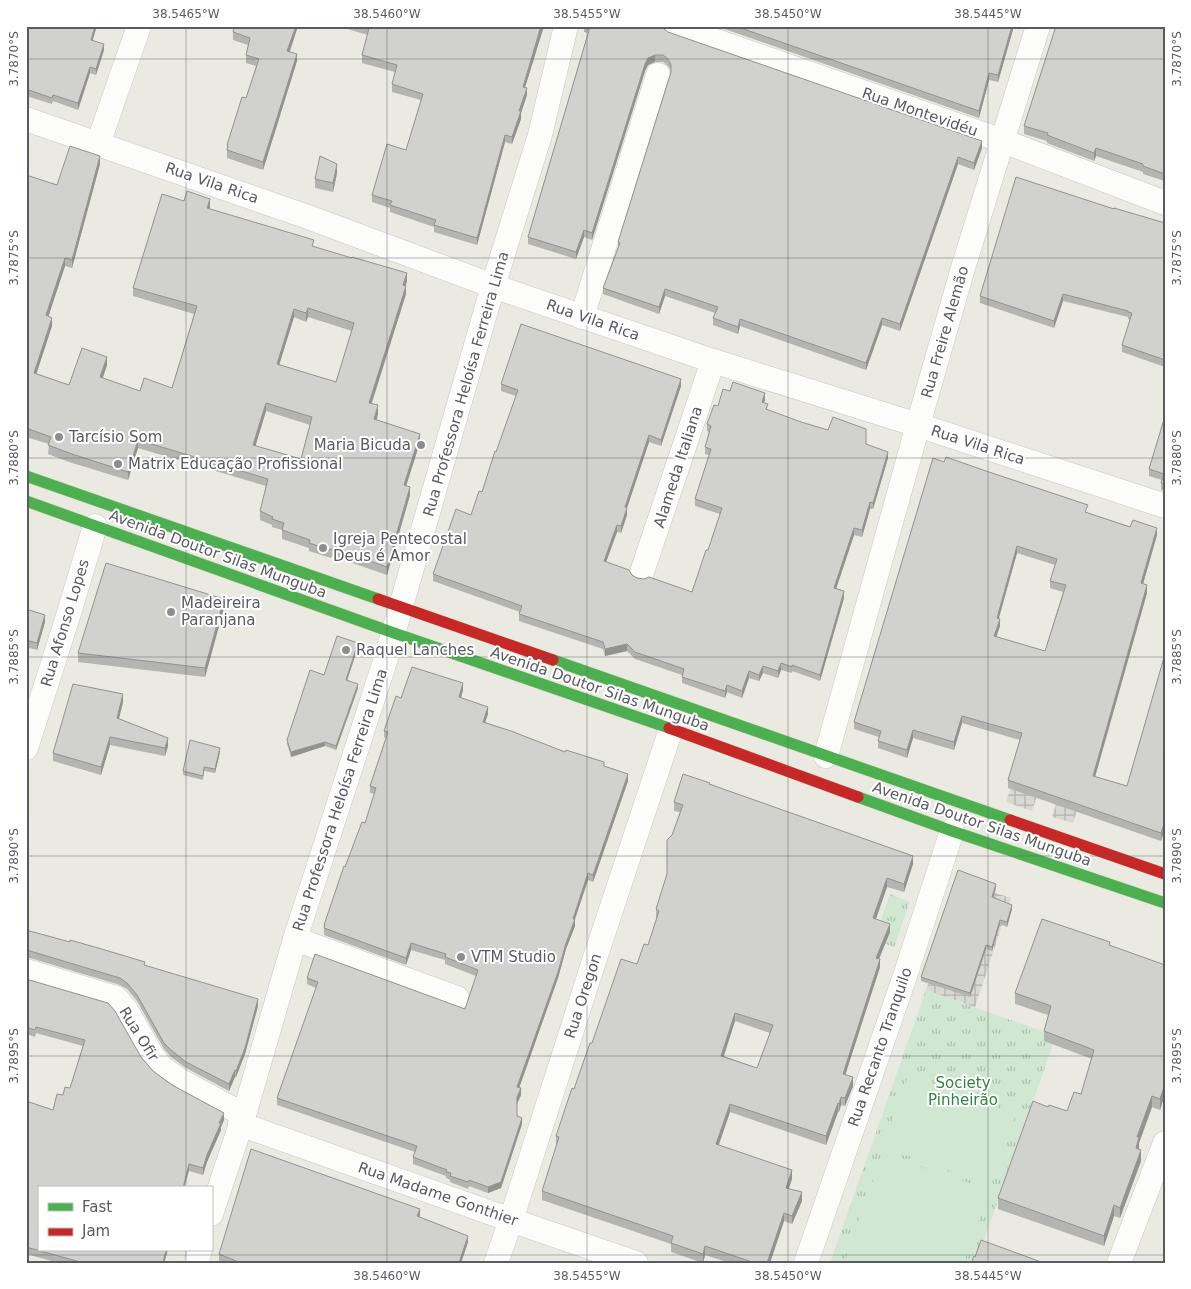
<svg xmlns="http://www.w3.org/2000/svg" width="1191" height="1289" viewBox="0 0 1191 1289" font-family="'DejaVu Sans',sans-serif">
<defs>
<pattern id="industrial-grid" width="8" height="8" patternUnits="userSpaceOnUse" patternTransform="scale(1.25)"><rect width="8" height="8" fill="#d9d9d3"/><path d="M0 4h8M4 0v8" fill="none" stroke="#b3b3af"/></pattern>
<pattern id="grass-tufts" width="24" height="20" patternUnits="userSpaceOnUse" patternTransform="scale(1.25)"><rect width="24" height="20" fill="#d0e8d1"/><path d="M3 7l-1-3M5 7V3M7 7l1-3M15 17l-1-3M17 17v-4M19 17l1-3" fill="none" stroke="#acbfad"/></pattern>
</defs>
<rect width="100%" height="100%" fill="#eaeae3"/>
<g fill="url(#industrial-grid)">
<path d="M1022,752l27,9 -17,50 -26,-9z"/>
<path d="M1071,757l21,6 -19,60 -21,-6z"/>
<path d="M962,882l49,16 -36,109 -49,-17z"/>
</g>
<g fill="url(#grass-tufts)">
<path d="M890,894l20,8 -16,45 -20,-7z"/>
<path d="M926,990l130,46 -80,227h-146z"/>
</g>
<g fill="#d0e8d1">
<path d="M908,1076l108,38 -25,71 -108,-38z"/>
<path d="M882,1154l107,36 -25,73h-120z"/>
</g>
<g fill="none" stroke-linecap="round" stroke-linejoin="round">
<g stroke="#c8c8c7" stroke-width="25">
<g id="street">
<path d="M673,26l330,115 162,62"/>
<path d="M26,119l282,98 185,69 220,75 205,64 247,81"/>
<path d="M98,144l41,-118"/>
<path d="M582,317l76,-242"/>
<path d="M642,572l71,-211"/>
<path d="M26,748l43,-135 26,-87"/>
<path d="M826,756l92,-331 45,-157 75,-242"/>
<path d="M295,939l162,59"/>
<path d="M26,971l90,27 10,12 27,47 8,10 18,13 65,35"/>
<path d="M240,1124l271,96 125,43"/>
<path d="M211,1214l33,-99 51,-176 92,-284 106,-369 47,-151 26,-109"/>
<path d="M196,1263l4,-13"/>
<path d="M496,1263l15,-43 83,-259 77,-232"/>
<path d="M806,1263l100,-290 46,-142"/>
<path d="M1119,1263l46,-120"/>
</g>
</g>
<g stroke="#d3d0af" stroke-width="12">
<g id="fast">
<path d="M26,476l352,123"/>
<path d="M26,501l368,132 275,95"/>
<path d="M553,660l457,160"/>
<path d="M858,797l94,34 213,72"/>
</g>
</g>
<g stroke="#d3d0af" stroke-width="12">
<g id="jam">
<path d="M378,599l175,61"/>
<path d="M669,728l189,69"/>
<path d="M1010,820l155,54"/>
</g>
</g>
<use href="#street" stroke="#fcfcfb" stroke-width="24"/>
<use href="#fast" stroke="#4caf50" stroke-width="11"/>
<use href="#jam" stroke="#c62828" stroke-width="11"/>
</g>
<g fill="#b4b4b0" fill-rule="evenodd">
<path d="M26,26l67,15 11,9 -8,25 -6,-2 -12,37 -25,-9 -1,3 -26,-8z"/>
<path d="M235,26h63l-8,26 7,9 -34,109 -36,-12v-13l19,-47 10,-32 -10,-3v-8l2,-10 -15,-5v-8z"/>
<path d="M337,26h207l-19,61 2,8 -6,18v6l-9,25 -7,-2 -28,103 -43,-13v-5l-44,-15v-4l-18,-6v-7l34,-45 15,-50 -29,-8v-8l3,-12 -33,-9v-8l6,-20z"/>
<path d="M584,26h78l1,2 5,4 314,116 -8,22 -16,-6 -58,167 -18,-6 -16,45 -126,-44 -2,8 -25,-9v-7l2,-5 -50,-17 -6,18 -56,-20v-6l15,-40v-6l53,-171 -3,-5 -5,-4h-8l-7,3 -3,6 -53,169 -8,-3 -8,22 -48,-15v-7l60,-204 -4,-1z"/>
<path d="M716,26h298l-16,56 -9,-2 -10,38z"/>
<path d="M1165,26v155l-22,-7v-2l-47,-16 -2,5 -47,-18v-2l-23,-7v-8z"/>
<path d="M100,164l-28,104 -7,-2 -17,50 4,10 -16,48 33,11 38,-20 -4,13 37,13 32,-3 22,-74 -61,-18v-8l51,-87 26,6 -1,2 198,72 -2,5 1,8 -34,109 6,11 -1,6 43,22 -14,43 4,10 -23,80 -55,-19 -1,2 -22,-7v-3l-27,-9v-9l-10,-3v-2l-12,-5v-9l6,-25 -128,-38 -10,32 -59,-18 -21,-8 1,-10 -23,-7v-262l31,10zM294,317l12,5 2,-5 44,14 -16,51 -57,-17zM266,411l44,14 -9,34 -46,-13z"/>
<path d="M337,173l-4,19 -18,-4v-9z"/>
<path d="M1114,209l51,14v144l-43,-15v-7l8,-25 -2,-1v-2l-65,-16 -9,27 -74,-25v-7z"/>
<path d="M501,384l180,2 -20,60 -12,-4 -22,66v7l-6,18 -4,-1 -11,30 26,13 5,3 55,14 16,-42 12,-36 -25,-8v-7l14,-44 -4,-1v-7l4,-15 -2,-1v-7l11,-18 47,-6 -1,3 4,7 33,12 65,22 22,14 -15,51h-3l-8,28 -8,-2 -18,54 8,9 -24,83 -28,-10v2l-11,-3 -3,8 -15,-5 -4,8 -10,-3 -7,20 -15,-6 -2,6 -43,-15v-8l-47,-16 -8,-8 -22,5 -2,-7 -84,-28v-7l1,-2 -87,-31v-7l38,-59 11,-23 34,-96 -15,-5z"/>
<path d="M1165,416v75l-4,-1v-7l1,-3 -13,-4v-7z"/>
<path d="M933,458l154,55 70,22 -14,49 4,9 -52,184 32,9 38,-132v177h-1l-3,10 -153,-53v-8l12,-40 -58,-17 -8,27 -41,-12 -6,20 -29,-10v-7l1,-4 -25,-8v-7zM1017,553l38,12 -5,16v7l13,4 -18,59 -49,-14 4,-11 -2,-8z"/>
<path d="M224,608l-19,69 -127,-15v-9z"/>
<path d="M26,609l19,13 -8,28 -11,-3z"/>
<path d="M358,647l-11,33 11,8 -22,62 -11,-4 -34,11 -4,-13v-4l37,-65z"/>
<path d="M463,690l-2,8 27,16 -3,8 119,44 24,15 -35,101 -5,-2 -13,39v7l-9,23 -8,29 -39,110 2,7 -4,9v12l5,8 -21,64 -13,5 -19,-7 -1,3 -18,-7v-2l-4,-2v-2l-33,-12v-7l2,-5 -138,-47v-7l39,-110 -9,-4v-6l158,31 11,-33 -31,-12v-4l-34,-10 -5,15 -82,-30v-10l21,-58 20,-44 10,-29 -5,-1v-7l16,-48 -2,-1v-6l17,-33z"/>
<path d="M123,702l-4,17 49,27 -3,10 -55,-11 -9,30 -48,-14v-8z"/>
<path d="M220,752l-5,21 -11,-2 -1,9 -20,-5v-4z"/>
<path d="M710,784l203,80 -9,28 -17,-5 -11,32 14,13 -11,27 1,8 -35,108 8,11 -8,20 -4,-1 -2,7h-1l-12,33 -96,-33 -11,33 73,34 -3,9 13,13 -10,23 -8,-3 -14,42h-40l-25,-8 -2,8 -32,-11v-8l-129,-44v-9l15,-46h-1v-9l36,-93 56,-98 9,-27h-1v-9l11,-35 5,-39 8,-23 -6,-1v-9zM735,1021l35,12 -13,35 -33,-12z"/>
<path d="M996,888l-3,10 19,11 -5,18 -7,-3 -8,27 -6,-2 -16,48 -49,-16v-4z"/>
<path d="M26,930l119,35 113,41 -13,48 -9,23h-1l-6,14 -43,-23 -15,-11 -7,-8 -27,-48 -10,-12 -7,-4 -90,-27h-4z"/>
<path d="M1110,946l55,19v129l-5,16 -8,-3 -13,36v6l2,12 -21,57 -6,-2 -10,30 -106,-37v-11l50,-91 19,4 14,-17 11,-35 -48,-18v-10l4,-16 -33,-11v-11z"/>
<path d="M26,979l115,78 12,14 71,49 -3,7v3l-14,32 -4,13 -14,-4 -150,79h129l-4,13h-105l-33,-9v-153l27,9 10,-15 7,-7 13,-42 -47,-13 -1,4 -9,-3z"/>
<path d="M420,1215l-1,2 49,25 -7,21h-236l-6,-2v-7z"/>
</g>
<g fill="#929290">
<path d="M95,26h2l-6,20v-6z"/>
<path d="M296,26h2l-11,32v-7z"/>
<path d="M541,26h3l-21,68v-7z"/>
<path d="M1012,26h2l-16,56v-7z"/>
<path d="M104,44v6l-8,25v-6z"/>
<path d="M297,54v7l-34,109v-8z"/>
<path d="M655,55v7l-7,3 -3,6 -53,169v-7l53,-169 3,-6z"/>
<path d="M90,67v6l-12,37v-7z"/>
<path d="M989,73v7l-10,38v-7z"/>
<path d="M527,88v7l-6,18v6l-9,25v-7l7,-26z"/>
<path d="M505,135v7l-28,103v-7z"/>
<path d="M982,141v7l-8,22v-7z"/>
<path d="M1096,148v8l-2,5v-8z"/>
<path d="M100,156v8l-28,104v-8z"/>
<path d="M958,157v7l-58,167v-7z"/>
<path d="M337,164v9l-4,19v-9z"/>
<path d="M210,199v8l-3,9v-8z"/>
<path d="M584,230v7l-8,22v-7z"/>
<path d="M65,258v8l-19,58v-9z"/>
<path d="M407,273v8l-4,13v-9z"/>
<path d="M406,286v8l-37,117v-8z"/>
<path d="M665,289v7l-6,18v-7z"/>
<path d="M1063,294v7l-9,27v-7z"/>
<path d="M308,308v9l-2,5v-9z"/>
<path d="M294,309v8l-17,55v-8z"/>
<path d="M52,318v8l-18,55v-8z"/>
<path d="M882,318v7l-16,45v-7z"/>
<path d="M740,319v7l-2,8v-7z"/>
<path d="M107,357v8l-7,20v-8z"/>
<path d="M681,379v7l-20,60v-6z"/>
<path d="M765,393v7l-3,9v-7z"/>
<path d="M266,403v8l-13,43v-9z"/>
<path d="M378,405v9l-4,13v-8z"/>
<path d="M420,434v8l-16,51v-8z"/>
<path d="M649,435v7l-24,72v-7z"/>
<path d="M138,440v8l-10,32v-8z"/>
<path d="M888,452v6l-15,51v-6z"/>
<path d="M410,487v8l-23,80v-8z"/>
<path d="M870,502v7l-8,28v-7z"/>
<path d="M627,508v7l-6,18v-7z"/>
<path d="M617,525v7l-13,36v-7z"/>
<path d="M854,528v7l-20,60v-7z"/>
<path d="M1157,528v7l-16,56v-8z"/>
<path d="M1017,546v7l-20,72v-7z"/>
<path d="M1147,585v8l-54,191v-8z"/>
<path d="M844,591v7l-24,83v-6z"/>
<path d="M224,599v9l-19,69v-9z"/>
<path d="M45,615v7l-8,28v-7z"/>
<path d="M1000,619v7l-6,18v-8z"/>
<path d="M358,643v4l-12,37v-4z"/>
<path d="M627,644v7l-22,5v-7z"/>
<path d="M781,663v7l-3,8v-7z"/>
<path d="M763,666v7l-4,8v-6z"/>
<path d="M749,671v7l-7,20v-7z"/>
<path d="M463,683v7l-4,14v-7z"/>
<path d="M358,684v4l-22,62v-4z"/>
<path d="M727,685v7l-2,6v-7z"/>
<path d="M123,694v8l-6,24v-8z"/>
<path d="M488,707v7l-5,14v-6z"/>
<path d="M962,716v7l-8,27v-8z"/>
<path d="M913,730v8l-6,20v-8z"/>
<path d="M110,737v8l-9,30v-8z"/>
<path d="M168,738v8l-3,10v-8z"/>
<path d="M325,742v4l-34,11v-5z"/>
<path d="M220,748v4l-5,21v-4z"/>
<path d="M628,774v7l-35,101v-7z"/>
<path d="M1164,824v7l-3,10v-8z"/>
<path d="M913,856v8l-9,28v-8z"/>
<path d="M588,873v7l-15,45v-6z"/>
<path d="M887,878v9l-14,40v-9z"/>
<path d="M996,884v4l-4,13v-4z"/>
<path d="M1012,905v4l-5,18v-5z"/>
<path d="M575,919v7l-9,23 -8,29 -41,116v-7z"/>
<path d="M1000,920v4l-8,27v-4z"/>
<path d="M890,924v8l-14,34v-8z"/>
<path d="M411,943v7l-5,15v-7z"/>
<path d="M986,945v4l-16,48v-4z"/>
<path d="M880,959v8l-37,115v-8z"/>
<path d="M258,999v7l-13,48 -9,23v-6z"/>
<path d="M735,1013v8l-14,43v-8z"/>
<path d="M235,1070v7l-6,14v-7z"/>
<path d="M853,1077v9l-8,20v-8z"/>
<path d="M1165,1084v10l-5,16v-11z"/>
<path d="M521,1088v7l-4,9v-7z"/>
<path d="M1152,1096v11l-13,36v5l-3,11v-11l1,-11z"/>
<path d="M841,1097v8l-2,7v-8z"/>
<path d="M838,1103v9l-12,33v-9z"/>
<path d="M730,1104v8l-14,40v-8z"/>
<path d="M224,1113v7l-3,7v3l-14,32 -4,13v-7l4,-13z"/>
<path d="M522,1118v6l-21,64 -13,5v-6z"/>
<path d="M1141,1150v11l-21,57v-10z"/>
<path d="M189,1164v7l-5,17h-1z"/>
<path d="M792,1170v9l-6,17v-8z"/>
<path d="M802,1192v9l-10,23v-8z"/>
<path d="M1114,1205v11l-10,30v-10z"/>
<path d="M420,1209v6l-3,8v-7z"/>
<path d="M784,1213v8l-14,42h-3z"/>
<path d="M468,1236v6l-7,21h-2z"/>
<path d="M705,1246v9l-2,8v-9z"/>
<path d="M166,1250h2l-4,13h-1z"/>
</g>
<g fill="#d1d1cd" stroke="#929290" fill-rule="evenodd">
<path d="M26,26h69l-4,14 13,4 -8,25 -6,-2 -12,36 -25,-8 -1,3 -26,-9z"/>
<path d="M235,26h61l-9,25 10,3 -34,108 -36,-12 1,-4 -1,-1 15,-48 4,1 13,-39 -13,-4 4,-17 -17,-6z"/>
<path d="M364,26h177l-18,61 4,1 -8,23h2l-9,26 -7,-2 -28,103 -43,-13 2,-5 -46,-15 2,-4 -20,-6 15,-51 19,6 17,-56 -31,-10 5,-19 -35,-10 7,-27z"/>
<path d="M588,26h74l1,2 5,4 314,109 -8,22 -16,-6 -58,167 -18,-6 -16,45 -126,-44 -2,8 -25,-9 5,-11 -53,-18 -6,18 -56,-19 17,-45 -2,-1 53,-170v-7l-3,-6 -5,-4h-8l-7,3 -3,6 -53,169 -8,-3 -8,22 -48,-15 62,-210z"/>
<path d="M735,26h277l-14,49 -9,-2 -10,38z"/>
<path d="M1056,26h109v148l-22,-8v-2l-47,-16 -2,5 -47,-18 1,-2 -24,-7z"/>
<path d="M70,146l30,10 -28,104 -7,-2 -19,57 6,3 -18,55 35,12 13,-37 25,9 -7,20 40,14 4,-13 28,10 25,-82 -64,-18 29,-94 22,7 3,-10 23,8 -3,9 107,32 -2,6 40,12v-1l55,16 -4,12 3,1 -37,117 9,2 -4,14 46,15 -16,51 6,2 -23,80 -55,-19 -1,2 -22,-7 1,-3 -28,-10 2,-7 -12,-4 1,-2 -13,-6 8,-32 -130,-39 -10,32 -59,-19 -21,-8 3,-8 -25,-9v-253l31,10zM308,308l46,15 -18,59 -59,-18 17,-55 12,4zM266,403l46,14 -11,42 -48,-14z"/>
<path d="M320,156l17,8 -4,19 -18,-4z"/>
<path d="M1016,177l98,32v-1l51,15v137l-43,-15 10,-32 -4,-1v-1l-65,-17 -9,27 -74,-25z"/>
<path d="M521,324l160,55 -20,61 -12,-5 -24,72 2,1 -6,18 -4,-1 -13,36 25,9 3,5 5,3 7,1 5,-2 43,15 14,-42h2l14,-42 -27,-9 16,-50 -6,-2 6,-21 -4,-2 7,-19 4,1 5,-17 7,2 3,-9 32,11 -3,9 6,2 -2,5 35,13 27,8 5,-13 33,12v15l22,8 -15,51 -3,-1 -8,28 -8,-2 -20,60 10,3 -24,84 -28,-10v2l-11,-4 -3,8 -15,-5 -4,9 -10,-4 -7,20 -15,-6 -2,6 -43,-14 2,-8 -49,-17 -8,-8 -22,5 -2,-7 -84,-28 3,-8 -89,-32 23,-65 15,6 8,-24 3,1 13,-41 1,1 22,-62 -17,-6z"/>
<path d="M1165,416v68l-4,-1 3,-9 -15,-5z"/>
<path d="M946,457l37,13 105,35 -3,7 45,15 3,-7 24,8 -16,55 6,2 -54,191 34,10 38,-132v95l-2,5h2v70h-1l-3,9 -153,-53 14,-47 -60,-17 -8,26 -41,-12 -6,20 -29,-9 3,-10 -27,-9 79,-264 11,4zM1017,546l40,13 -7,22 16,4 -21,66 -51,-15 6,-17 -3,-1z"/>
<path d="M106,563l118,36 -19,69 -127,-15z"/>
<path d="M26,609l19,6 -8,28 -11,-3z"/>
<path d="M337,636l21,7 -12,37 12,4 -22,62 -11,-4 -34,10 -4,-12 23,-70 14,5z"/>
<path d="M412,667l51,16 -4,14 29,10 -5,15 28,9 54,21 1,-2 38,12v4l24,8 -35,101 -5,-2 -15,46h2l-9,24 -8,29 -41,115 4,1 -4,9v19l5,2 -21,64 -13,5 -19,-7 -1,2 -18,-6 1,-3 -5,-1 1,-2 -34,-13 4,-11 -140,-48 41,-116 -11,-4 8,-24 150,55 13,-39 -33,-13 1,-3 -35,-11 -5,15 -82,-30 1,-3h-1l20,-59 1,1 17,-45 3,1 11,-35 -6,-2 18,-54 -4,-1 12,-35 5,2z"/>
<path d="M73,684l50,10 -6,24 51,20 -3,10 -55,-11 -9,30 -48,-14z"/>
<path d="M190,740l30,8 -5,21 -11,-2 -1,9 -20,-5z"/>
<path d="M683,774l27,9 -1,1 204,72 -9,28 -17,-6 -14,40 17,6 -14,34 4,1 -37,115 10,3 -8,21 -4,-1 -2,7 -1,-1 -12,33 -96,-32 -14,40 76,26 -6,18 16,4 -10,24 -8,-3 -17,50h-12l-50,-17 -2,8 -32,-11 2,-7 -131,-45 17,-54 -3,-1 16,-48 2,1 16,-46h2l29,-84 16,5 7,-20 4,1 11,-34 -3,-2 11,-35v-34l5,-5 11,-30 -9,-3zM735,1013l38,12 -16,43 -36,-12z"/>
<path d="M958,870l38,14 -4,13 20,8 -5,17 -7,-2 -8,27 -6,-2 -16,48 -49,-16z"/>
<path d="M1042,919l68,23 -1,3 56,20v119l-5,15 -8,-3 -15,41h2l-3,11 5,2 -21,58 -6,-3 -10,31 -106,-38 35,-97 15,6 1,-2 18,6 7,-19 7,2 13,-44 -50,-19 7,-25 -36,-13z"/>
<path d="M26,930l44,12v-2l35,10 40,12 -1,3 114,34 -13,49 -9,23 -1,-1 -6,14 -43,-22 -15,-12 -7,-7 -27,-48 -10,-12 -7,-5 -90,-27h-4z"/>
<path d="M26,979l82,24 7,8 26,46 12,14 19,14 52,28 -5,10h2l-14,32 -4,13 -14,-4 -6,24h-144v62h127l-3,13h-79l-58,-16v-146l27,9 4,-16 6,1 2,-8 5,1 15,-48 -49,-13 -1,3 -9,-3z"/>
<path d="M251,1149l169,60 -3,7 51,20 -9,27h-218l-22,-9z"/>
<path d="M981,1240l63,23h-73l3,-7 1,1z"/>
</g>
<path fill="none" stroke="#595b62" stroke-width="1" stroke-opacity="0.45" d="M186,26v1162M387,26v1237M587,26v1237M788,26v1237M988,26v1237M26,59h1139M26,258h1139M26,458h1139M26,657h1139M26,856h1139M26,1056h1139M186,1250v13M26,1255h1139"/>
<g fill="#8c8d8f" stroke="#fff" stroke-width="2">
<circle cx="59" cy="437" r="5"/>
<circle cx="421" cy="445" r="5"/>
<circle cx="118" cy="464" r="5"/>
<circle cx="323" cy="548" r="5"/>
<circle cx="171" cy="612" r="5"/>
<circle cx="346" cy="650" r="5"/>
<circle cx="461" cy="957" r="5"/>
</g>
<g text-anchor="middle" stroke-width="4" stroke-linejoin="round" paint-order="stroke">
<g font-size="15" fill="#595b62" stroke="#fff">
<text transform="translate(920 112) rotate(19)" y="5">Rua Montevidéu</text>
<text transform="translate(212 183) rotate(19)" y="5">Rua Vila Rica</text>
<text transform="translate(593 320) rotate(19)" y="5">Rua Vila Rica</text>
<text transform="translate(945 332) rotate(-74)" y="5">Rua Freire Alemão</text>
<text transform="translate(466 384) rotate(-74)" y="5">Rua Professora Heloísa Ferreira Lima</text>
<text transform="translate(978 445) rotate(18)" y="5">Rua Vila Rica</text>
<text transform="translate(678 467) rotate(-72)" y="5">Alameda Italiana</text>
<text transform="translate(218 554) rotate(20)" y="5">Avenida Doutor Silas Munguba</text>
<text transform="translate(65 623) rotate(-73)" y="5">Rua Afonso Lopes</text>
<text transform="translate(600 689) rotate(19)" y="5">Avenida Doutor Silas Munguba</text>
<text transform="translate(340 800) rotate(-72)" y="5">Rua Professora Heloísa Ferreira Lima</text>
<text transform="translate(982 824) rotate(19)" y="5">Avenida Doutor Silas Munguba</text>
<text transform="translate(583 996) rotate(-72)" y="5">Rua Oregon</text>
<text transform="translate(139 1034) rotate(58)" y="5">Rua Ofir</text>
<text transform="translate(880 1047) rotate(-71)" y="5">Rua Recanto Tranquilo</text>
<text transform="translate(438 1194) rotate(19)" y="5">Rua Madame Gonthier</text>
</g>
<g font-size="15" fill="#595b62" stroke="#fff" text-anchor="start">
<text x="69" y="442">Tarcísio Som</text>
<text x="411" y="450" text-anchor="end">Maria Bicuda</text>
<text x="128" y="469">Matrix Educação Profissional</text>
<text x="333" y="544">Igreja Pentecostal<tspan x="333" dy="17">Deus é Amor</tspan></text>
<text x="181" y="608">Madeireira<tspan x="181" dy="17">Paranjana</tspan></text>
<text x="356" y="655">Raquel Lanches</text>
<text x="471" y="962">VTM Studio</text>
</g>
<g font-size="15" fill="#2e8442" stroke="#fff">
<text x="963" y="1088">Society<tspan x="963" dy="17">Pinheirão</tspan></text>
</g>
</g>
<rect width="1191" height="1289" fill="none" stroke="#ffffff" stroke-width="55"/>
<rect x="38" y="1186" width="175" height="65" fill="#ffffff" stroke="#bdbdc0"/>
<rect x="48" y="1203" width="25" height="8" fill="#4caf50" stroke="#bdbdc0"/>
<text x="82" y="1212" font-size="15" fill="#595b62">Fast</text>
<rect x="48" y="1228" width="25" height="8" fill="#c62828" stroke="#bdbdc0"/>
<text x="82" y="1236" font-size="15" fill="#595b62">Jam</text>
<rect x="28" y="28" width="1136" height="1234" fill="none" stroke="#595b62" stroke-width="2"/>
<g font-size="12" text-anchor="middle" fill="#595b62">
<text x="186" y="18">38.5465°W</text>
<text x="387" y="18">38.5460°W</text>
<text x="587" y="18">38.5455°W</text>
<text x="788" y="18">38.5450°W</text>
<text x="988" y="18">38.5445°W</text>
<text transform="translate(14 59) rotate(-90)" y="4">3.7870°S</text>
<text transform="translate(1177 59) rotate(-90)" y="4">3.7870°S</text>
<text transform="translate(14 258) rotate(-90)" y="4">3.7875°S</text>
<text transform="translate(1177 258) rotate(-90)" y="4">3.7875°S</text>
<text transform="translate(14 458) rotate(-90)" y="4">3.7880°S</text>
<text transform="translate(1177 458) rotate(-90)" y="4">3.7880°S</text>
<text transform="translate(14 657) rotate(-90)" y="4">3.7885°S</text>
<text transform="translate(1177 657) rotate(-90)" y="4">3.7885°S</text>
<text transform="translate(14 856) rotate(-90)" y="4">3.7890°S</text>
<text transform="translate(1177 856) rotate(-90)" y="4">3.7890°S</text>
<text transform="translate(14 1056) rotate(-90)" y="4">3.7895°S</text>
<text transform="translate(1177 1056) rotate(-90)" y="4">3.7895°S</text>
<text x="387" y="1280">38.5460°W</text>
<text x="587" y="1280">38.5455°W</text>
<text x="788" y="1280">38.5450°W</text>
<text x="988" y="1280">38.5445°W</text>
</g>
</svg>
